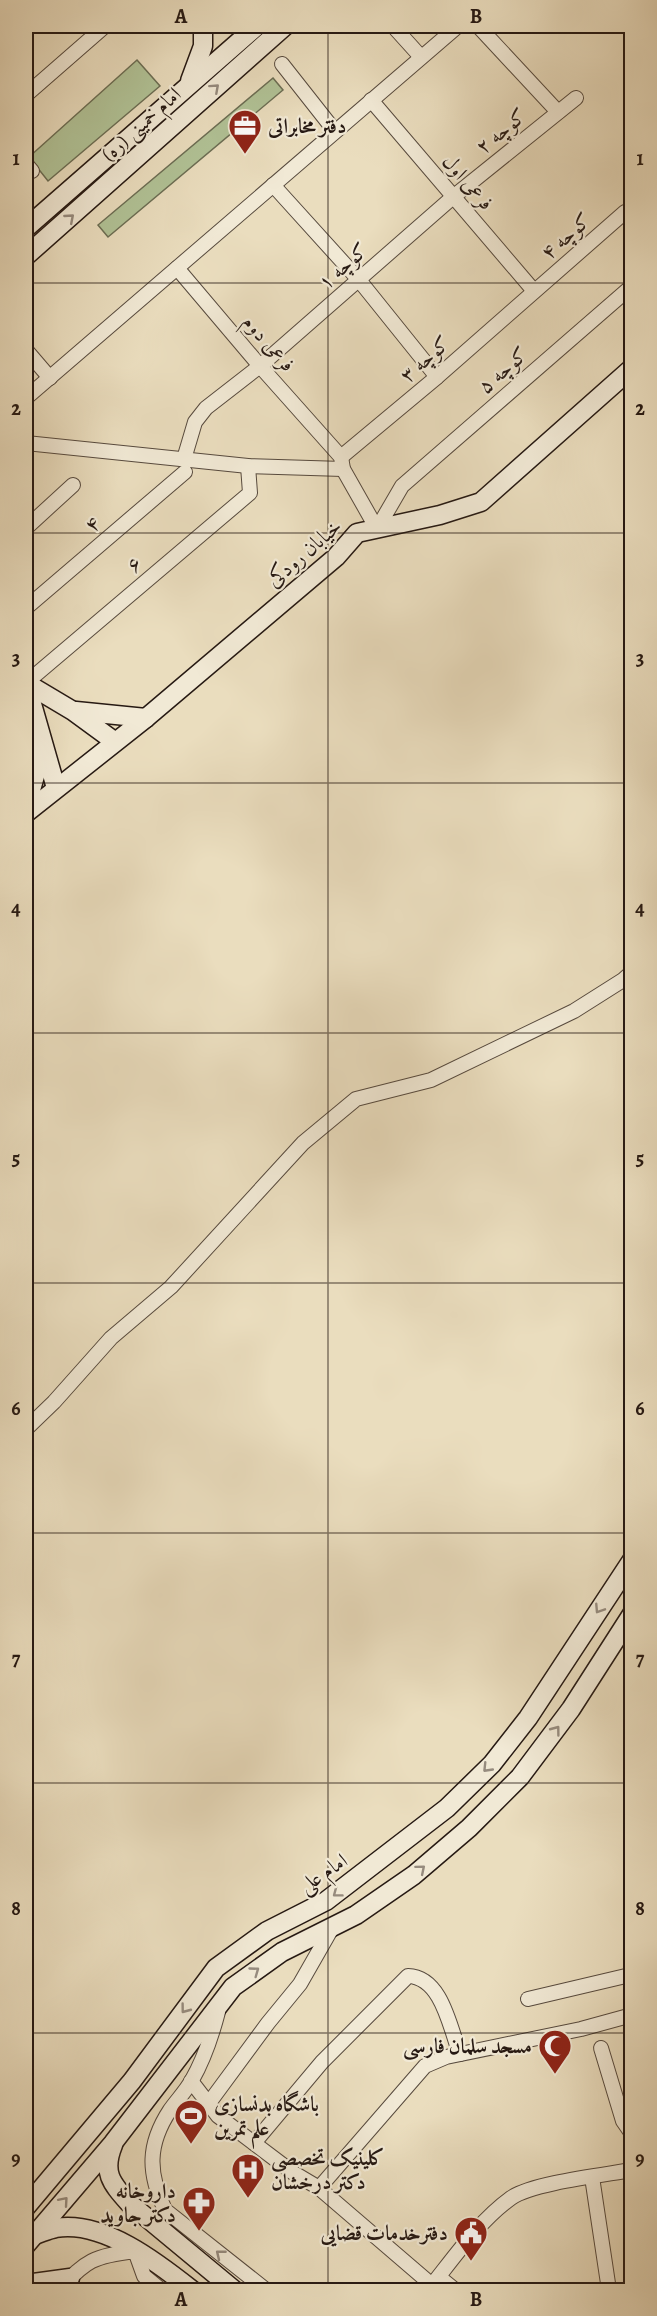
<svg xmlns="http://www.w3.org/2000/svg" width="657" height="2316" viewBox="0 0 657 2316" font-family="Alegreya,Amiri,serif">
<rect width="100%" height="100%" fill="#eaddbe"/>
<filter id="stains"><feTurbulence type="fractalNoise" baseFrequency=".00333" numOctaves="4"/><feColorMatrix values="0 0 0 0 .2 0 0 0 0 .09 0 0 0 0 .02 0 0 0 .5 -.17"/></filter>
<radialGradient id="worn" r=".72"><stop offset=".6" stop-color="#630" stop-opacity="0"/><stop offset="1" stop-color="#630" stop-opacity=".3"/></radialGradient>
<g fill="#b1c296" stroke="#6c6e54" stroke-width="1.5">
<path d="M137,60l23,26 -112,95 -19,-24z"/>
<path d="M273,78l10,12 -175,147 -10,-12z"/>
</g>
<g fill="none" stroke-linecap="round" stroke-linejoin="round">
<g stroke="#574a3e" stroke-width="16">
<g id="street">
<path d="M393,26l28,31"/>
<path d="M478,26l80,86"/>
<path d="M282,64l52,66"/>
<path d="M26,95l79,-69"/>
<path d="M371,100l163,191"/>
<path d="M26,164l6,7"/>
<path d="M273,185l86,95 78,97"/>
<path d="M177,268l83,98 81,91 2,12 34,60 25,-43 230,-200"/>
<path d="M26,350l24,28"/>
<path d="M26,398l432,-372"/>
<path d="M26,443l222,23 95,3"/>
<path d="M341,457l96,-80 188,-165"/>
<path d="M184,459l11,-37 11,-14 54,-42 193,-169 123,-99"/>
<path d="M26,528l47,-43"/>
<path d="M26,608l159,-136"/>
<path d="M26,683l224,-190 -2,-27"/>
<path d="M26,1429l28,-27 57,-64 60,-51 132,-144 53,-44 75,-19 143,-69 49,-31 9,-8"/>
<path d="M528,1999l102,-24"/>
<path d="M218,2012c-6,23 -14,47 -26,68 -6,11 -15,20 -22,30 -23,35 -22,63 -5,100l101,80"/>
<path d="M601,2048l22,73 9,13"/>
<path d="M191,2081l27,35 74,56 27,16"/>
<path d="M209,2103l59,-80 32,-39 32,-56"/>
<path d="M254,2143l68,-81 86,-86c34,1 42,52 52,78"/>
<path d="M592,2177l17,113"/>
<path d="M439,2277l16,13"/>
<path d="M432,2285l-113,-97 106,-122 21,-9 135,-28 51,-14"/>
<path d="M59,2290c27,-30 35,-34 76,-39l9,25 17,14"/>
<path d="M428,2290c25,-31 50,-68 83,-92 21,-15 93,-23 121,-28"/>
</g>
</g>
<g stroke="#261913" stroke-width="21">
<g id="secondary">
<path d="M190,81l13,-35v-20"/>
<path d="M26,228l231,-202"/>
<path d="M26,256l259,-230"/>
<path d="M26,683l30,105"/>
<path d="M26,683l47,28 41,30"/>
<path d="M76,711l70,7"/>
<path d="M26,807l11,-38 3,-23"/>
<path d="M26,813l120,-95 190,-161 21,-24 83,-18 41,-13 151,-134"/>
<path d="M113,2145c-11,27 -2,38 16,58l105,87"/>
<path d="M26,2207l106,-126 84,-113 51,-37 59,-30 121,-93 45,-44 36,-46 104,-158"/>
<path d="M34,2235c7,-2 15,-6 22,-7 47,-8 102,35 136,62"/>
<path d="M26,2245l87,-102 120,-156 49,-35 74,-37 58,-40 55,-47 51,-51 51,-68 61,-95"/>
<path d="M26,2284l44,-6"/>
</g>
</g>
<use href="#street" stroke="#f1e9d5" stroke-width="14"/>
<use href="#secondary" stroke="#f1e9d5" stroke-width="18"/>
</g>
<defs><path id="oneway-chevron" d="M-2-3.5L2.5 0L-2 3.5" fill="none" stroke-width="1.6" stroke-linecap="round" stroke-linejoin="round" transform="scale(1.5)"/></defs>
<g stroke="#968b7e">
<use href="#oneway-chevron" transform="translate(215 88) rotate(-42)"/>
<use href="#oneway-chevron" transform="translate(70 218) rotate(-41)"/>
<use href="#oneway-chevron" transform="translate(599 1609) rotate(123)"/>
<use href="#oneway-chevron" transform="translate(556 1730) rotate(-53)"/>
<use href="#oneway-chevron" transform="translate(487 1768) rotate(134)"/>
<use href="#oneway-chevron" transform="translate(421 1869) rotate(-40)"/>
<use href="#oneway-chevron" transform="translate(337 1893) rotate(143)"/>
<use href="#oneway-chevron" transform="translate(255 1971) rotate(-36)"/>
<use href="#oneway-chevron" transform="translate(185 2009) rotate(127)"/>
<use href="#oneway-chevron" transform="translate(64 2201) rotate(-49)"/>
<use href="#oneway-chevron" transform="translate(220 2254) rotate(-141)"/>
</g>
<path fill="none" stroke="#261913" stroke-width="1.5" stroke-opacity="0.55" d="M328,26v2264M26,283h606M26,533h606M26,783h606M26,1033h606M26,1283h606M26,1533h606M26,1783h606M26,2033h606"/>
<defs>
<g id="office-pin" transform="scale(1.725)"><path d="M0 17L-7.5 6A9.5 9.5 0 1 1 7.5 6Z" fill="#8f2418" stroke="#f1e9d5"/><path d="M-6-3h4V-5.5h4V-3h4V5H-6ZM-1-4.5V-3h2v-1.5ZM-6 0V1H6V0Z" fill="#fff"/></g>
<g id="mosque-pin" transform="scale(1.725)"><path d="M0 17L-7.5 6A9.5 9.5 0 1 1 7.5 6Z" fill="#8f2418" stroke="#f1e9d5"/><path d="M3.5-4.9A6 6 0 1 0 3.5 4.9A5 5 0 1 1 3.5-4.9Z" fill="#fff"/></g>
<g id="stadium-pin" transform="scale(1.725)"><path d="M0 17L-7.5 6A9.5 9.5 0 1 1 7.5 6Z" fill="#8f2418" stroke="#f1e9d5"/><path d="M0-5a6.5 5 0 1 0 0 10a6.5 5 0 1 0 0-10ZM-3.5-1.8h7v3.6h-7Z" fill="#fff"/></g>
<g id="hospital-pin" transform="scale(1.725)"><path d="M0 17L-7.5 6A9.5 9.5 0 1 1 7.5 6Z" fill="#8f2418" stroke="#f1e9d5"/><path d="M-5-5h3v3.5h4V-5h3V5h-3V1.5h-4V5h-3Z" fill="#fff"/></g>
<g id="pharmacy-pin" transform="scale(1.725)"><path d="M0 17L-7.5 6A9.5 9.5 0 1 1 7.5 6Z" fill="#8f2418" stroke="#f1e9d5"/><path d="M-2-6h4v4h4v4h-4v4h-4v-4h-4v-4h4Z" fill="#fff"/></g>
<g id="civic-pin" transform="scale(1.725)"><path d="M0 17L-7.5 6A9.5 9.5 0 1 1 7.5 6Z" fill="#8f2418" stroke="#f1e9d5"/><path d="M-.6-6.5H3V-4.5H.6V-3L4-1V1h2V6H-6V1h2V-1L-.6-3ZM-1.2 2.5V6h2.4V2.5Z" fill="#fff"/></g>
</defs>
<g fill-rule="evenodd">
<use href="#office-pin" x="245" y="126"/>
<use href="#mosque-pin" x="555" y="2046"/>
<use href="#stadium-pin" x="191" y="2116"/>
<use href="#hospital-pin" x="248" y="2170"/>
<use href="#pharmacy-pin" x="199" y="2203"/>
<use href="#civic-pin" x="471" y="2233"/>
</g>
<g text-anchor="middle" stroke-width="4.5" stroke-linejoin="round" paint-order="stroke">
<g font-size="21" fill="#261913" stroke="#f1e9d5">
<text transform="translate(141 124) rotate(-42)" y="7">امام خمینی (ره)</text>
<text transform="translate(501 131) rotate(-39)" y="7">کوچه ۲</text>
<text transform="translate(468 182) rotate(49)" y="7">فرعی اول</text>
<text transform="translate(566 236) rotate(-41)" y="7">کوچه ۴</text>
<text transform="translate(343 266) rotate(-41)" y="7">کوچه ۱</text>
<text transform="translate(269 343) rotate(49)" y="7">فرعی دوم</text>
<text transform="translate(425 359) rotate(-41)" y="7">کوچه ۳</text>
<text transform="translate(503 370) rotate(-41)" y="7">کوچه ۵</text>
<text transform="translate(92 524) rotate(-41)" y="7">۴</text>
<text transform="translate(304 553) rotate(-41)" y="7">خیابان رودکی</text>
<text transform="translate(134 564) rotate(-40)" y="7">۶</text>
<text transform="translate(323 1873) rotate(-34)" y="7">امام علی</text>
</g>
<g font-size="21" font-weight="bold" fill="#261913" stroke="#f1e9d5" text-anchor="start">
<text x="268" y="133">دفتر مخابراتی</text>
<text x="532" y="2053" text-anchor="end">مسجد سلمان فارسی</text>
<text x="214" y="2111">باشگاه بدنسازی<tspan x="214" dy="24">علم تمرین</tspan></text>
<text x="271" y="2165">کلینیک تخصصی<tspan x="271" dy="24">دکتر درخشان</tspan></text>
<text x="176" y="2198" text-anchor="end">داروخانه<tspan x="176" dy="24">دکتر جاوید</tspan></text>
<text x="448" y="2240" text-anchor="end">دفترخدمات قضایی</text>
</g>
</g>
<rect width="657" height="2316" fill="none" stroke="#eaddbe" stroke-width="66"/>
<rect x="33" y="33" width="591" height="2250" fill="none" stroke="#261913" stroke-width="2"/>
<g font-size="20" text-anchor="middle" font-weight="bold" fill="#261913">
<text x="181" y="23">A</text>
<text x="476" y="23">B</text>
<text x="16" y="165">1</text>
<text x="640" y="165">1</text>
<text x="16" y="415">2</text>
<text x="640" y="415">2</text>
<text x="16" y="665">3</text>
<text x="640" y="665">3</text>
<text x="16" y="915">4</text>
<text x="640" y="915">4</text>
<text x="16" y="1165">5</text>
<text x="640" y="1165">5</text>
<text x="16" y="1415">6</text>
<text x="640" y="1415">6</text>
<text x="16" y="1665">7</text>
<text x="640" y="1665">7</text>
<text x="16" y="1915">8</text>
<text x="640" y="1915">8</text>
<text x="16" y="2165">9</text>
<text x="640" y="2165">9</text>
<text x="181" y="2306">A</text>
<text x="476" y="2306">B</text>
</g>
<rect width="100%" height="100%" filter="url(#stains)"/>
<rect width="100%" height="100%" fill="url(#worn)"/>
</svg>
